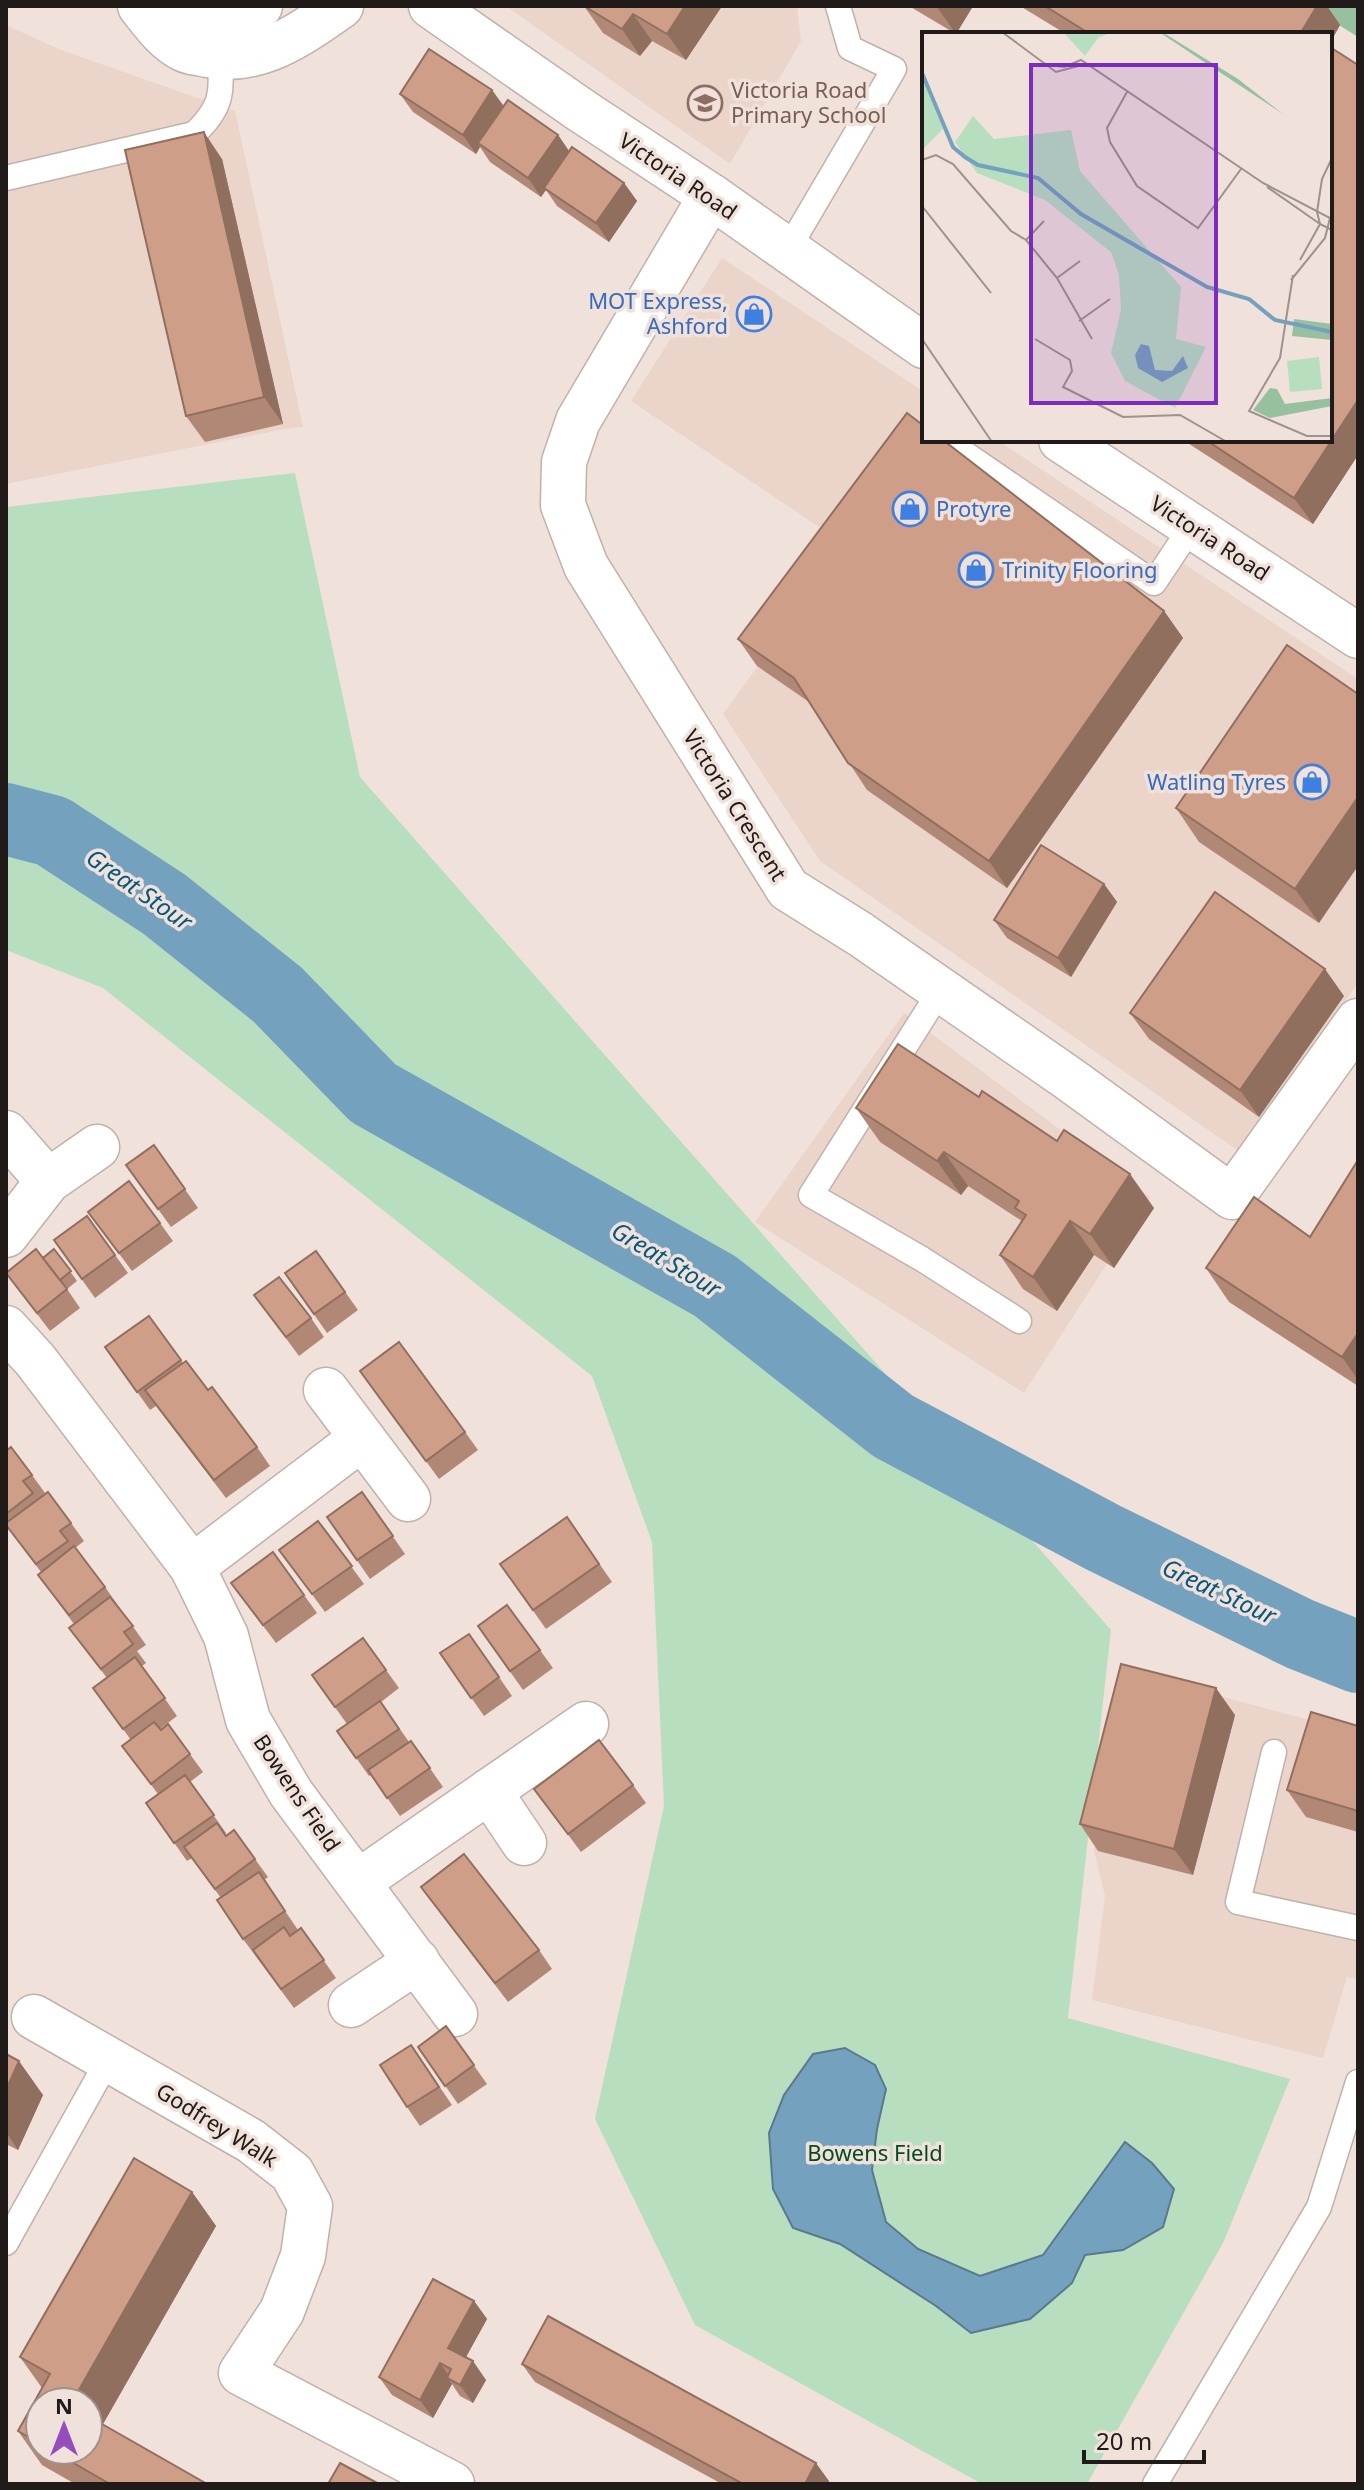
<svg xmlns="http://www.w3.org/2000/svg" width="1364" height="2490" viewBox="0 0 1364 2490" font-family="'Noto Sans',sans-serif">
<rect width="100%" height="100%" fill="#f0e1da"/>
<g fill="#ebd5ca">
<path d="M506,6h291l4,35 -71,123z"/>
<path d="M6,25l55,25 174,61 68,316 -18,2 -279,55z"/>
<path d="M722,258l202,134v48h73l361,239v304l-118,169 -420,-291 -97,-147 123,-169 -215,-144z"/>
<path d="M904,1013l246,184 -126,196 -269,-171z"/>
<path d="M1133,1673l225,60v246l-11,-2 -24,81 -231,-58 13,-104 -11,-46z"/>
</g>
<path fill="#b8dec0" d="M295,473l65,304 751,853 -43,388 222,61 -66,162 -137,243h-105l-287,-159 -100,-206 69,-313 -12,-264 -60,-166 -489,-388 -97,-38v-443z"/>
<path fill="#96c09f" d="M1309,6h49v31z"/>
<path fill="#74a1be" stroke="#5b798c" stroke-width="2" d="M845,2048l30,17 11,24 -9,40 -5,41 14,52 32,27 62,27 63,-21 82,-113 27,21 22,26 -11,38 -40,23 -38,5 -13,28 -42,36 -59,14 -35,-27 -96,-62 -47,-16 -20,-39 -4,-56 15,-38 29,-41z"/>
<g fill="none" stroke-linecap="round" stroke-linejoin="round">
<path stroke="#74a1be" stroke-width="72" d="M6,819l46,12 112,73 114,91 95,98 342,193 178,140 211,112 196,96 58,23"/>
<g stroke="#c0b2ab" stroke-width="27">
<g id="service">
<path d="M6,178l188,-44c32,-30 28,-46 24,-87"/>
<path d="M787,251l107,-182 -44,-21 -12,-42"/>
<path d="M945,440l209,143 38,-57"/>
<path d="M940,991l-129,204 111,64 97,62"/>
<path d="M1274,1752l-36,150 120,26"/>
<path d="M6,2243l102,-183"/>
<path d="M1155,2484l164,-277 39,-125"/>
</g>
</g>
<g stroke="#c0b2ab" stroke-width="47">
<g id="minor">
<path d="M711,196l-133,225 -14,41 -1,43 23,61 202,323 72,45 208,144 164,119 126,-176"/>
<path d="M6,1133l42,48"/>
<path d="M6,1235l42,-54 49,-34"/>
<path d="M6,1328l30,33 156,206 34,69 22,84 43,73 164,221"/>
<path d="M326,1390l82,109"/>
<path d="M192,1567l170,-129"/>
<path d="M489,1791l35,52"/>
<path d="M358,1882l228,-158"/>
<path d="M351,2005l66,-44"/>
<path d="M34,2017l217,124 41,32 18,33 -7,50 -21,55 -41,62 211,111"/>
</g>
</g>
<g stroke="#c0b2ab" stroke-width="47">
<g id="tertiary">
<path d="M140,6c12,15 25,34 43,43 7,4 17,4 24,6 52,10 93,-20 134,-49"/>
<path d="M155,6c32,11 75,19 105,0"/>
<path d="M431,6l151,105 129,85 213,150"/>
<path d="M1061,440l297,196"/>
</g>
</g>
<use href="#service" stroke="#fff" stroke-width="24"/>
<use href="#minor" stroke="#fff" stroke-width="44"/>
<use href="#tertiary" stroke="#fff" stroke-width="44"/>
</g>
<g fill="#b18875" fill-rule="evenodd">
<path d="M584,6h138l-36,54 -34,-19 -12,15 -37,-23z"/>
<path d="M909,6h64l-17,28z"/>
<path d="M1020,6h307l13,19 -10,18v-9h-264z"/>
<path d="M1358,65v390l-45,69 -130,-84h147z"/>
<path d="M492,90l12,16 54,29 11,16 55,32 13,18 -28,41 -52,-36 -11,-16 -5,7 -51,-35 -10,-15 -4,7 -63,-42 -13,-18z"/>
<path d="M222,159l61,265 -78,18 -19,-26z"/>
<path d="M1164,611l19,27 -176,250 -140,-98 -58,-88 -52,-36 -19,-27z"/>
<path d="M1287,645l32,278 -120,-81 -23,-34z"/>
<path d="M1104,884l13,18 -46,75 -64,-39 -13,-18z"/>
<path d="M1344,996l-85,121 -110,-78 -19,-26z"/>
<path d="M979,1097l175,111 -40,60 -20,-13 -37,56 -34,-22 -23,-34 22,-34 -54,-35 -7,9 -81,-53 -24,-34z"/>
<path d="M154,1145l44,63 -27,19 -45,-62z"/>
<path d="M1358,1160v226l-129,-84 -23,-34 104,-31z"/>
<path d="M88,1212l72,11 13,18 -41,30z"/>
<path d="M87,1216l41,57 -33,25 -41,-58z"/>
<path d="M54,1249l23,32 -10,8 13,19 -30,23 -44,-58 37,-15z"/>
<path d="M316,1251l42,59 -31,23 -42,-60z"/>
<path d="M254,1295l57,23 13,19 -25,19z"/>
<path d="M149,1316l34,47 74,84 13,19 -44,32 -70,-92 -6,4 -45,-63z"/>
<path d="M360,1371l105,61 13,18 -39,29z"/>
<path d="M6,1451l26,24 13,18 -8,7 34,23 13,18 -9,7 30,39 41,58 -9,6 9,12 -4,3 35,50 -17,13 1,1 7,-6 35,48 -13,10 36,51 -1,1 1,2 8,-6 34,47 -4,3 34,50 3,-2 35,50 -42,30 -51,-69 -22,-41 -29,-40 -5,3 -41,-58 12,-9 -36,-48 9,-6 -38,-52 14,-10 -38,-50 5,-4 -36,-49 3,-3 -35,-47z"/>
<path d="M362,1492l43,62 -35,25 -43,-62z"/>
<path d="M567,1517l45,65 -66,47 -46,-65z"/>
<path d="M318,1521l46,63 -39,28 -46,-62z"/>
<path d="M273,1552l44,61 -41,30 -45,-60z"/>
<path d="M507,1605l46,63 -30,22 -45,-64z"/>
<path d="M469,1634l43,62 -28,20 -44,-63z"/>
<path d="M363,1638l36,50 -18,14 28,40 2,-1 32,46 -43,29 -29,-41 -2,1 -32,-45 10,-7 -35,-49z"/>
<path d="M1235,1715l-42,160 -95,-24 -18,-27z"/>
<path d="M1358,1726v106l-52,-15 -19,-27z"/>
<path d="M633,1785l13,18 -65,49 -47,-63z"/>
<path d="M421,1887l118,63 13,19 -44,33z"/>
<path d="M446,2026l41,58 -29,20 -40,-57z"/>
<path d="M411,2045l41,60 -32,21 -13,-19z"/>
<path d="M6,2054l37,41 -25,55 -12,-6z"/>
<path d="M192,2192l24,34 -114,198 105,60h-132l-33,-19 -24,-34 24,-43 -22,-31zM40,2402l48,48h-48z"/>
<path d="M474,2301l13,18 -21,38 20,23 -13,23 -13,-7 -8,-12 -19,34 -41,-23 -13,-18z"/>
<path d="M522,2364l307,117 -1,3h-106l-187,-102z"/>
</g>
<g fill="#906f5f">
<path d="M685,6h37l-36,54 -19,-26z"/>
<path d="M938,6h35l-17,28 -19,-27z"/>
<path d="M1317,6h10l13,19 -10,18v-9h-30z"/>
<path d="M633,14l19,27 -12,15 -18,-27z"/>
<path d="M492,90l13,19 -27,34 2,4 -4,7 -13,-19z"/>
<path d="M204,132l18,27 61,265 -19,-27z"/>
<path d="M558,135l13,19 -30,43 -13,-19z"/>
<path d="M624,183l13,18 -28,41 -13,-19z"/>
<path d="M1358,400v55l-45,69 -19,-26z"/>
<path d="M1164,611l19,27 -176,250 -18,-27z"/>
<path d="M1358,797v69l-39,57 -24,-34z"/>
<path d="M1104,884l13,18 -46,75 -13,-19z"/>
<path d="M1325,969l19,27 -85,121 -19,-27z"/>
<path d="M944,1152l24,34 -7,9 -24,-34z"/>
<path d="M1130,1174l24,34 -40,60 -24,-34z"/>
<path d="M1070,1221l24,34 -37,56 -24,-34z"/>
<path d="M1358,1333v47l-16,-23z"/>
<path d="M1216,1688l19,27 -42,160 -19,-26z"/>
<path d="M19,2061l24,34 -25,55 -12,-18v-42z"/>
<path d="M192,2192l24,34 -122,214 -6,-8v-30h-16z"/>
<path d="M474,2301l13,18 -26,47 -13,-18z"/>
<path d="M473,2361l13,19 -13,23 -13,-18z"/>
<path d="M440,2363l12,17 -5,-2 5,6 -19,34 -13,-18z"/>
<path d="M816,2463l13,18 -1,3h-23z"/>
</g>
<g fill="#ce9e88" stroke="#906f5f" stroke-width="2">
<path d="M584,6h101l-18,28 -34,-20 -11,15z"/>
<path d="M1045,6h272l-17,28h-210z"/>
<path d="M1330,47l28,18v335l-64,98 -88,-58h124z"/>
<path d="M429,49l63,41 -29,45 -63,-41z"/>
<path d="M508,100l50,35 -30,43 -50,-35z"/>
<path d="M204,132l60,265 -78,19 -61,-266z"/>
<path d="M572,147l52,36 -28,40 -52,-35z"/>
<path d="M907,413l17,13v14h19l221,171 -175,250 -141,-98 -54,-85 -56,-39z"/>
<path d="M1287,645l71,49v103l-63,92 -119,-81z"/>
<path d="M1041,845l63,39 -46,74 -64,-38z"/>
<path d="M1215,892l110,77 -85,121 -110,-77z"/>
<path d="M898,1044l81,53 3,-6 75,50 7,-11 66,44 -40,60 -20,-13 -37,56 -33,-22 26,-40 -11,-7 4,-7 -75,-49 -7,9 -81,-53z"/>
<path d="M154,1145l31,44 -27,20 -32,-44z"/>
<path d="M1358,1160v173l-16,24 -136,-89 48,-71 56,40z"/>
<path d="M129,1181l31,42 -41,30 -31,-41z"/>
<path d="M87,1216l28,39 -33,24 -28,-39z"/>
<path d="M36,1249l31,40 -30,24 -31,-40z"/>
<path d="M54,1249l17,22 -11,9 -17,-22z"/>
<path d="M316,1251l29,41 -31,22 -29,-41z"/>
<path d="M279,1277l32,41 -25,19 -32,-42z"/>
<path d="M149,1316l32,44 -44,32 -32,-45z"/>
<path d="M399,1342l66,90 -39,29 -66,-90z"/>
<path d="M186,1361l22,29 4,-3 45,60 -43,33 -69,-90z"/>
<path d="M11,1447l21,28 -9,6 10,12 -27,21v-63z"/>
<path d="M48,1492l23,31 -11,8 8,10 -32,23 -30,-39v-2z"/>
<path d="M362,1492l31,44 -36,24 -30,-43z"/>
<path d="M567,1517l32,47 -66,46 -33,-46z"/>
<path d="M318,1521l34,45 -40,28 -33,-44z"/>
<path d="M74,1546l31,41 -36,28 -31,-40z"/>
<path d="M273,1552l31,43 -41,30 -32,-42z"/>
<path d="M110,1597l23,29 -9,6 9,12 -32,25 -32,-41z"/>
<path d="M507,1605l33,45 -30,21 -32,-45z"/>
<path d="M469,1634l30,43 -28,21 -31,-45z"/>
<path d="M363,1638l23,32 -51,37 -23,-32z"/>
<path d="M135,1657l30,41 -42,31 -30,-41z"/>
<path d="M1121,1664l95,24 -42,161 -94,-25z"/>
<path d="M380,1701l19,28 -43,29 -19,-27z"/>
<path d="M1311,1712l47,14v85l-71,-21z"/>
<path d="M154,1722l7,8 7,-6 22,30 -39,30 -29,-38z"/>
<path d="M599,1740l34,45 -65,49 -34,-45z"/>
<path d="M411,1741l19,27 -43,30 -19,-28z"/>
<path d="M185,1775l29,40 -40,28 -28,-40z"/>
<path d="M217,1823l9,13 8,-6 21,29 -40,30 -31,-42z"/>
<path d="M464,1854l75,96 -44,33 -74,-96z"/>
<path d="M259,1872l26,39 -42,28 -26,-39z"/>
<path d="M284,1927l6,9 11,-8 23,32 -43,29 -28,-39z"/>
<path d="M446,2026l28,39 -29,21 -27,-39z"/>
<path d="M411,2045l28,42 -32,20 -27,-42z"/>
<path d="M6,2054l13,7 -13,29z"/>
<path d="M134,2158l58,34 -120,210h-32v42l-22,-13 32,-57 -30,-17z"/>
<path d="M433,2279l41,22 -26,47 25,13 -13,24 -13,-7 4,-9 -11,-6 -20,37 -41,-23z"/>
<path d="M548,2316l268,147 -11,21h-62l-221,-120z"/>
<path d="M88,2416l119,68h-97l-59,-34h37z"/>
<path d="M340,2463l39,21h-51z"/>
</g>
<defs>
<g id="school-ring" transform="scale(1.8)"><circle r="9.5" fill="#f0e1da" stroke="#8d6e63" stroke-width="1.5"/><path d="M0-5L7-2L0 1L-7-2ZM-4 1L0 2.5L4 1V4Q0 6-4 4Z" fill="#8d6e63"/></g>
<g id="shop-ring" transform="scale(1.8)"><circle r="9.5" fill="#f0e1da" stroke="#3f7fe0" stroke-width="1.5"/><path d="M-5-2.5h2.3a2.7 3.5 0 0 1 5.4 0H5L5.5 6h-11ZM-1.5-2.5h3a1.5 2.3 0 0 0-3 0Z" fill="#3f7fe0"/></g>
</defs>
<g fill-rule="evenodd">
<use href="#school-ring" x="705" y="103"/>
<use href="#shop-ring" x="754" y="314"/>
<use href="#shop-ring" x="910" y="509"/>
<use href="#shop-ring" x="976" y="570"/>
<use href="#shop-ring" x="1312" y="782"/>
</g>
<g text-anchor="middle" stroke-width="7" stroke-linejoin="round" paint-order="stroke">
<g font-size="22" fill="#785e54" stroke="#f0e1da" text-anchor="start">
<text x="731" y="98">Victoria Road<tspan x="731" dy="25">Primary School</tspan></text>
</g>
<g font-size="22" fill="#201b18" stroke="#f0e1da">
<text transform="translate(678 176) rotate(34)" y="8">Victoria Road</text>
<text transform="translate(1210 538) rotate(33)" y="8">Victoria Road</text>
<text transform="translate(735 805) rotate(58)" y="8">Victoria Crescent</text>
<text transform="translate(297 1793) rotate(56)" y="8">Bowens Field</text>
<text transform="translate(217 2125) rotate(32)" y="8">Godfrey Walk</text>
</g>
<g font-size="22" fill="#366cbe" stroke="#f0e1da" text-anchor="end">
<text x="728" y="309">MOT Express,<tspan x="728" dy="25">Ashford</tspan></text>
<text x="936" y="517" text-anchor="start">Protyre</text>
<text x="1002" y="578" text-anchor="start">Trinity Flooring</text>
<text x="1286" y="790">Watling Tyres</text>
</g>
<g font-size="22" fill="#054b22" stroke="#f0e1da">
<text x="875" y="2161">Bowens Field</text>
</g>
<g font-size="24" font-style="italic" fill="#04587f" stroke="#f0e1da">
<text transform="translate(139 890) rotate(35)" y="8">Great Stour</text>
<text transform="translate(666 1260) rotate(31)" y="8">Great Stour</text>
<text transform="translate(1219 1592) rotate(25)" y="8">Great Stour</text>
</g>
</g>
<g transform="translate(922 32)">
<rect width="410" height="410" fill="#f0e1da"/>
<path d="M141,0h50l-15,6 -13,18zM0,46l21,51 -21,21zM51,84l21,23 77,-9 9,41 101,116 -5,52 30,8 -31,61 -50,-27 -14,-28 10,-43 -2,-35 -8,-23 -66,-52 -68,-27 -22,-31zM397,325l3,32 -32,3 -3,-31z" fill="#b8dec0"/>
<path d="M237,0l8,3 71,44 45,35zM372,287l38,5v16l-40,-4zM348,356l7,1 8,15 47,-6v8l-62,12 -17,-8z" fill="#96c09f"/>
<path d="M219,312l8,2 6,24 17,1 11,-15 5,12 -26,14 -24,-14 -3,-13z" fill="#74a1be"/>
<path fill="none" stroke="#74a1be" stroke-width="4" d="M0,41l31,74 12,10 13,8 60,13 43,36 126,73 42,12 26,21 57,12"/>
<path fill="none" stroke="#9d928c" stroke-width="2" d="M80,0l54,40 30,-8M127,33l15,2 17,-7 182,123 67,35 -5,20 -34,42M205,60l-20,36 3,14 27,44 61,42 43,-59M410,126l-10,21 -5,33 3,12 12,6M0,128l14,-5 17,9 58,67 15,9 31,38 35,61M345,155l53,37 -20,36M410,155v33M0,174l69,87M104,208l18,-19M371,243l-13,83 -31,53 58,25h25M135,246l23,-17M157,289l31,-22M0,307l70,103M113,307l35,21 2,11 -9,16 60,30 57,-2 47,27"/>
<path fill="#7b2cbf" fill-opacity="0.15" stroke="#7b2cbf" stroke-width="4" d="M109,33h185v338h-185z"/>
<rect width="410" height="410" fill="none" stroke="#201b18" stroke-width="4"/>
</g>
<rect width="1364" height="2490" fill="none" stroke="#201b18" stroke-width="16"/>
<g transform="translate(64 2426)"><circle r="38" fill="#f0e1da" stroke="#9d928c" stroke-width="2"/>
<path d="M0-6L14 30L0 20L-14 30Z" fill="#944cbf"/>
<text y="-12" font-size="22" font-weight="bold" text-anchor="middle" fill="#201b18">N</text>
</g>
<path d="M1084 2450v12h120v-12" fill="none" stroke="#201b18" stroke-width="4"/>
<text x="1096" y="2450" font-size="24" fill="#201b18" stroke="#f0e1da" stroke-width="6" paint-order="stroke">20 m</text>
</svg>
